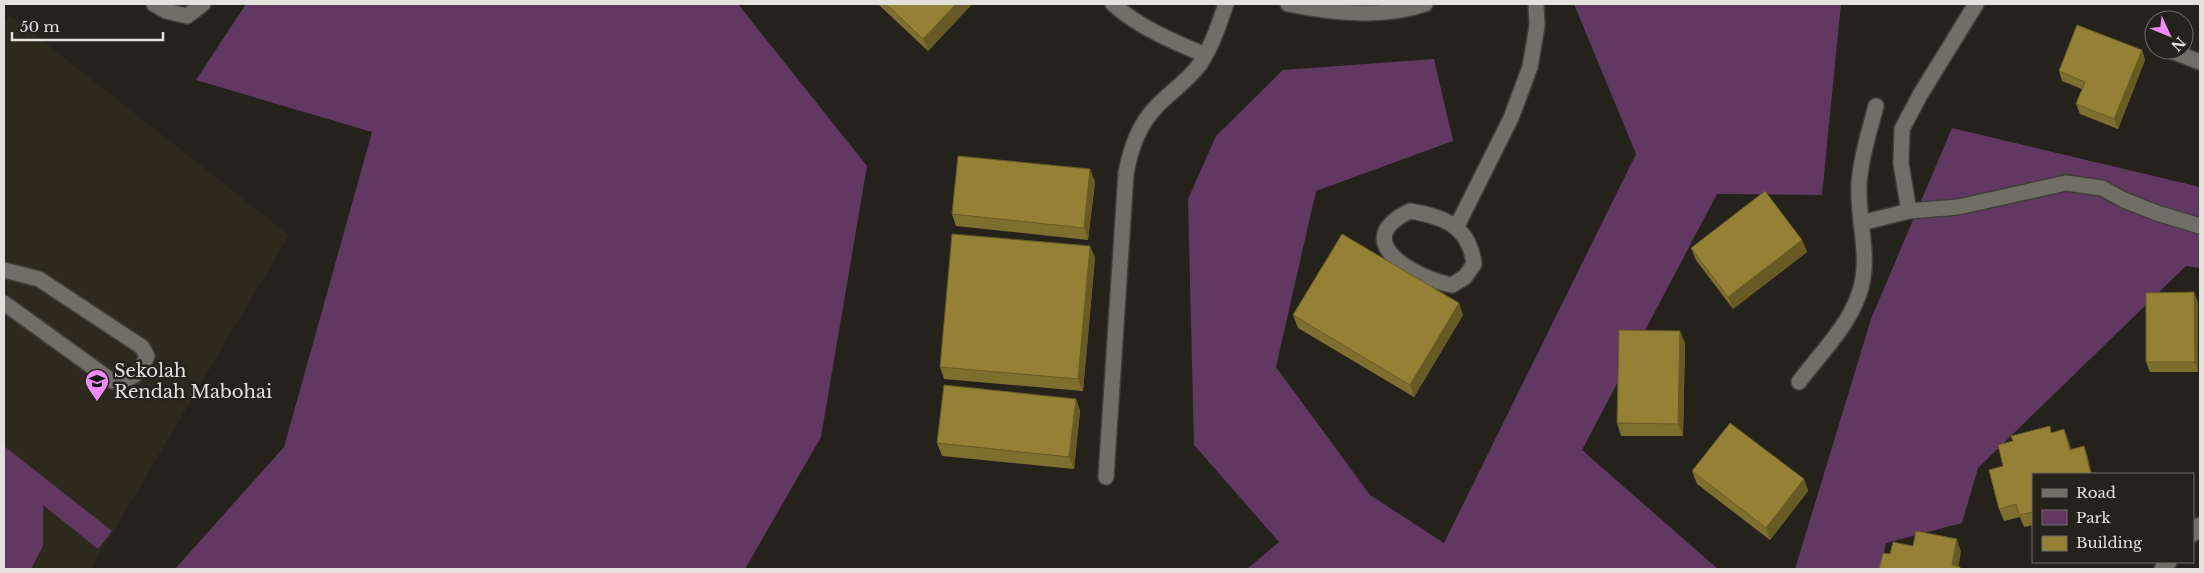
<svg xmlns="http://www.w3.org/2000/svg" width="2204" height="573" viewBox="0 0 2204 573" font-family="'Libre Baskerville',serif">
<rect width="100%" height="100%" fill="#24221b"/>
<path fill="#2d2a1d" d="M10,15l279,220 -198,334h-87v-546z"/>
<g fill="#603862">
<path d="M246,4h492l129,162 -46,271 -76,132h-570l109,-122 88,-315 -176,-52z"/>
<path d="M1574,4h267l-19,191 -105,-1 -135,256 136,119h-471l32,-27 -85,-97 -6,-246 28,-63 67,-66 151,-11 19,82 -137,50 -40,176 94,128 74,48 192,-389z"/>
<path d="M1952,128l248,59v81l-14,-2 -208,202 -16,55 -76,20 -6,26h-85l76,-250z"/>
<path d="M4,446l108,85 -14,18 -55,-44v41l-12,23h-27z"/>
</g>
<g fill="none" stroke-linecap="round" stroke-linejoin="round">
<g stroke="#403e39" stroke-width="18">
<g id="minor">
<path d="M154,4l12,7 21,5 16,-12"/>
<path d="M1113,4c27,24 59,37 92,51"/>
<path d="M1288,4c43,9 94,15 137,0"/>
<path d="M2174,52l26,10"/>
<path d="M1410,211c35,6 59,15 64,53l-9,13 -13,8c-37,-7 -105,-44 -42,-74z"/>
<path d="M1909,211l-8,-47 1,-35 18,-34 56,-91"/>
<path d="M1861,223l48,-12 49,-4 108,-24 36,5 22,12 33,13 43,13"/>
<path d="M1457,226l54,-108 19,-51 7,-41 -1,-22"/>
<path d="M4,270l35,9 103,68 5,9c-8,20 -14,23 -35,25l-108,-78"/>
<path d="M1799,382c20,-27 49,-55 60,-88 13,-36 -2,-72 0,-110 2,-26 10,-52 17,-78"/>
<path d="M1106,477l20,-304c5,-25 12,-47 30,-66 14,-15 32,-26 44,-43 12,-18 19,-40 26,-60"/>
<path d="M2193,534l7,-9"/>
<path d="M2162,569l7,-7"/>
</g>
</g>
<use href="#minor" stroke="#706e65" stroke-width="15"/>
</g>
<g fill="#7f6f2e">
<path d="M878,4h94l-44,47z"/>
<path d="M2142,50l3,10 -27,69 -38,-15 -4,-10 6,-15 -20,-8 -3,-10z"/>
<path d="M1090,169l5,13 -7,58 -132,-14 -4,-12z"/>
<path d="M1802,240l5,12 -74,57 -37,-49 -5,-12z"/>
<path d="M1090,246l5,12 -12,133 -139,-12 -4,-12z"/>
<path d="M2198,302v70h-48l-4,-10z"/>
<path d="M1293,315h170l-49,82 -116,-69z"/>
<path d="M1685,343l-2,93h-62l-4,-13z"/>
<path d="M1076,399l4,12 -6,58 -132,-13 -5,-13z"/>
<path d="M2064,429l7,20 13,-3 4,12 -55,16v51l-9,2 -4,-10 -16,4 -5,-12 4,-43z"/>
<path d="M1692,471l112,8 4,12 -38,49 -73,-56z"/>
</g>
<g fill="#685a25">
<path d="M956,4h16l-44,47 -5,-12z"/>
<path d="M2142,50l3,10 -27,69 -4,-10z"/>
<path d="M1090,169l5,13 -7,58 -4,-12z"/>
<path d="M1802,240l5,12 -74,57 -5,-12z"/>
<path d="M1090,246l5,12 -12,133 -5,-12z"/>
<path d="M2194,292l4,10v70l-3,-10z"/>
<path d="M1459,303l4,12 -49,82 -4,-12z"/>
<path d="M1680,331l5,12 -2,93 -5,-12z"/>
<path d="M1076,399l4,12 -6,58 -5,-12z"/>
<path d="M2064,429l5,13 5,20 -4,-12z"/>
<path d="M2084,446l4,12 4,16h-1z"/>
<path d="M1804,479l4,12 -38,49 -4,-12z"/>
<path d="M1957,539l4,13 -3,17 -6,-4z"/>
</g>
<g fill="#948135" stroke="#685a25">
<path d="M886,4h70l-33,35z"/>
<path d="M2077,25l65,25 -28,69 -38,-15 9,-22 -26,-11z"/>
<path d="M958,156l132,13 -6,59 -132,-14z"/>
<path d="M1765,191l37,49 -74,57 -37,-49z"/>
<path d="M952,234l138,12 -12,133 -138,-12z"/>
<path d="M1342,234l117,69 -49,82 -117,-70z"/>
<path d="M2194,292l1,70h-49v-69z"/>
<path d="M1619,330l61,1 -2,93 -61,-1z"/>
<path d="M944,385l132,14 -7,58 -132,-14z"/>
<path d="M1730,423l74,56 -38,49 -74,-57z"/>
<path d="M2050,426l1,7 13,-4 6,21 14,-4 7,28h-58v38l-14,3 -3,-11 -17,5 -10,-39 14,-4 -5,-21 15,-4 -2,-5z"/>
<path d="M1916,531l41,8 -5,26 8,2v2h-81l4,-16 7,1 3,-12 20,4z"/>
</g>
<defs>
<g id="school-pin" transform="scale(1.25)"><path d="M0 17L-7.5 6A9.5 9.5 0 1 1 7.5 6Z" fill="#ef8bf6" stroke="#24221b"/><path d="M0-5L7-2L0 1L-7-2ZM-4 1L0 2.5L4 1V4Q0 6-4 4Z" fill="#111"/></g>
</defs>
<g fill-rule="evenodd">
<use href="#school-pin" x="97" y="381"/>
</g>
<g text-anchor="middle" stroke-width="5" stroke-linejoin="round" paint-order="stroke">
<g font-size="18" fill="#e2e1dc" stroke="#24221b" text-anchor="start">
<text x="114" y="377">Sekolah<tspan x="114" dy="21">Rendah Mabohai</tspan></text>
</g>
</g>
<rect width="2204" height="573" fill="none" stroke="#e2e1dc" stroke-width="10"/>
<rect x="2032" y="473" width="162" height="90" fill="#24221b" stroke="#706e68"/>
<rect x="2042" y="489" width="25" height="8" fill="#706e65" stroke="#706e68"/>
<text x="2076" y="498" font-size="15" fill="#e2e1dc">Road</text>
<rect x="2042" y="510" width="25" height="15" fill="#603862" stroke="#706e68"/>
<text x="2076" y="523" font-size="15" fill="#e2e1dc">Park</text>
<rect x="2042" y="536" width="25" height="15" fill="#948135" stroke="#706e68"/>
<text x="2076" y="548" font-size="15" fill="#e2e1dc">Building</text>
<g transform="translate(2169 35) rotate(134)"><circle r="24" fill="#24221b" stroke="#706e68"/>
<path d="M0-4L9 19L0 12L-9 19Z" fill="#ef8bf6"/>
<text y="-8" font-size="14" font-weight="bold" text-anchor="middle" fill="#e2e1dc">N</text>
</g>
<path d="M12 32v8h151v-8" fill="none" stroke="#e2e1dc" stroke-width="2.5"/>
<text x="20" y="32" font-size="15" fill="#e2e1dc" stroke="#24221b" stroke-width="4" paint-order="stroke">50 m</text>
</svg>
